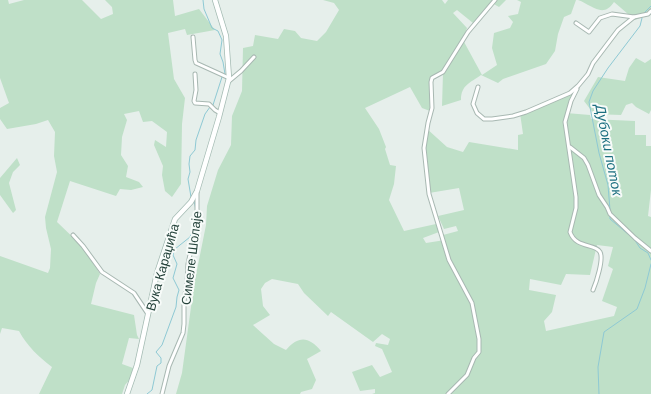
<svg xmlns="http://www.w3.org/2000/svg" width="651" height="394" viewBox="0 0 651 394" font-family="Arial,sans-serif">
<rect width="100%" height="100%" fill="#e6efeb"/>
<g fill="#bfe0c8" fill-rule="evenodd">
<path d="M0,0h8l1,4 15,-4h58l19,19 12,-5 -1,-7 -7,-7h68l2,16 24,-7 16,21 -28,5 -2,-6 -17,4 6,46 11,19 -3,26 -1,60 -9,13 -7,-6 -3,-16 1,-9 -9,-21 1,-5 11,7 1,-15 -15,-11 -9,1 -4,-11 -15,3 3,6 -5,17 -1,18 7,11 -2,11 13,5 4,5 -12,3 -11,-1 -4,7 -46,-15 -13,41 26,25 17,27 -4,9 -5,21 43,11 3,20 2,4 -10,-1 -7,26 11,4 -3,11 -5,6 -3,9h-83l13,-27c-13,-10 -25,-21 -33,-36l-17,-3 -2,6v-78l48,17 2,-5 1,-19 -5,-21 -1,-11 12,-45 -3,-16 1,-24 -7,-12 -12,4 -29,5 -7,-10v-11l9,-5 -9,-25z"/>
<path d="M323,0h119l3,4 3,-4h58l-7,7 -7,-4 -19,20 -16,-13 -4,3 14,15 -4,12 19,35 15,-10 -5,-17 2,-15 16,-5 3,-6 -5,-6 10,-2 3,-12 -4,-2h59l-5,14 -7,3 -6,17 -3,17 -9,13 -43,15 -5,4 -17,-8c-11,8 -20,10 -20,25l-19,6 1,-33 -10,2c-6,10 -1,25 -3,36l-8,-3 -12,-21 -45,21 14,21 7,18 -1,2 5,16 6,1 -2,18 -5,16 15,31 32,-7 3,8 -16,6 3,5 19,-3 -2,-5 15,-4 -2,-5 -12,3 -6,-13 26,-6 -5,-22 -30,5 -6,-45 3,-20 21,19 16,5 6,-10 49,8v-15l5,-1 -3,-21 35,-14 14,-8 3,4 -6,18 24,2 1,4 44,2v14h11v11h5v44l-3,26 3,1v177h-279l3,-1v-4l-15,2 -8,-19 20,-7 8,12 12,-5 -10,-23 -7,-3 1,-3 12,2 2,-6 -8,-5 -9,8 -42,-30 -3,4 -24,-23 -6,-9 -26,-5 -7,4 -4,6 2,17 7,9 -17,10 21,19 12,6c13,-15 23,-13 35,1l-14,8 9,21 -4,9 -11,3 -1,2h-124l6,-21 12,-88 12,-60 1,-19 11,-36 13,-25 1,-29 10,-25 1,-43 10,-2 2,-11 23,4 6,-10 11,2 6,7 16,3 9,-9 13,-22 -5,-7zM597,245l16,2 -5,19 5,3 -11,32 15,6 -3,9 -68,15 -2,-10 8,-9 4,-17 -27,-5 1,-11 31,6 5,-11 24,1z"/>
<path d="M578,0h73v13l-3,2 -13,5 -21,-18c-11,17 -22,3 -36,-2z"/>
<path d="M636,58l9,5 6,-4v51l-2,4 -13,-7 -4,-4 -6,2 -5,10 -27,-1 -10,-13 14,-24 27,4 4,-13z"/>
<path d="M17,158l3,7 -7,7 -4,11 7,27 -3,3 -13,-18v-17z"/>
</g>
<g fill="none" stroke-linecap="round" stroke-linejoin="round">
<g stroke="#8ec9d4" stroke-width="1">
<path d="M203,0l1,9 8,19 6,3 4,9 -2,14 3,8 2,12"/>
<path d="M644,13l7,-7"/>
<path d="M213,105l9,-28"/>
<path d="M191,197l-3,-18 2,-7 -1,-8 1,-8 5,-6 1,-10 9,-26 5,-7"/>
<path d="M194,201l2,9"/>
<path d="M610,210l-2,-25 -9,-32 -10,-51 4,-11 15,-23 32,-42 2,-8"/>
<path d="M610,215v4l24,20 6,9 8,5 3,7"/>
<path d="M147,394l5,-4 5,-24 4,-3v-5l-5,-6 6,-7 14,-38 1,-10 2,-7 -6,-12 4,-14 -4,-9 2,-6 15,-12 6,-17"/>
<path d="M599,394l-1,-27 6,-35 33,-23 8,-21 6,-24"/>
</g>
<g stroke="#a8b8b2" stroke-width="5">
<g id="street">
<path d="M576,23l13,9 11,-14 12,-4 22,3"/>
<path d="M193,37l2,23 1,3 33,15"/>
<path d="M195,74l1,16 -2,11 1,2 14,1 6,6 5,3"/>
<path d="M229,81l12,-10 13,-14"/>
<path d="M478,87l-5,17 4,9 7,6h8l21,-3 13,-4 44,-19 8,-7 10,-12 5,-11 25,-33 16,-13 14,-3 3,-3"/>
<path d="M577,89l-6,12 -6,21 11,75v11l-6,24c6,17 25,11 30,20 4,7 -4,31 -7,38"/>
<path d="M570,147l14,11 4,7 11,30 8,12 3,7 25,24 16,13"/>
<path d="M73,235l10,11 19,26 32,21 14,21"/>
<path d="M162,394l7,-28 14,-33 1,-9v-23l3,-18 1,-19 9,-42v-29"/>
<path d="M448,394l19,-19 7,-17 5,-6v-13l-7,-36 -23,-43 -20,-66 -5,-46 4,-25 4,-15 -1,-26 1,-4 11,-6 25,-40 27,-32"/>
</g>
</g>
<g stroke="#a4bbb3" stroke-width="6">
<path id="secondary" d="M127,394l10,-29 20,-92 18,-54 16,-17 6,-11 22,-74 10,-39 -3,-42 -11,-36"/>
</g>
<use href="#street" stroke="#fff" stroke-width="3"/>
<use href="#secondary" stroke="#fff" stroke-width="4.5"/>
</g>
<g text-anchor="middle" stroke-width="4" stroke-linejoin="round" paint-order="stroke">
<g font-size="13" fill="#24423a" stroke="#f7fbf9">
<text transform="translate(191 258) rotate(-83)" y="5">Симеле Шолаје</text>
<text transform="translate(162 267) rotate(-74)" y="5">Вука Караџића</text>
</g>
<g font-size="14" font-style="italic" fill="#1c6f80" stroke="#f7fbf9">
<text transform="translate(609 150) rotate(79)" y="5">Дубоки поток</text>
</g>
</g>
</svg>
